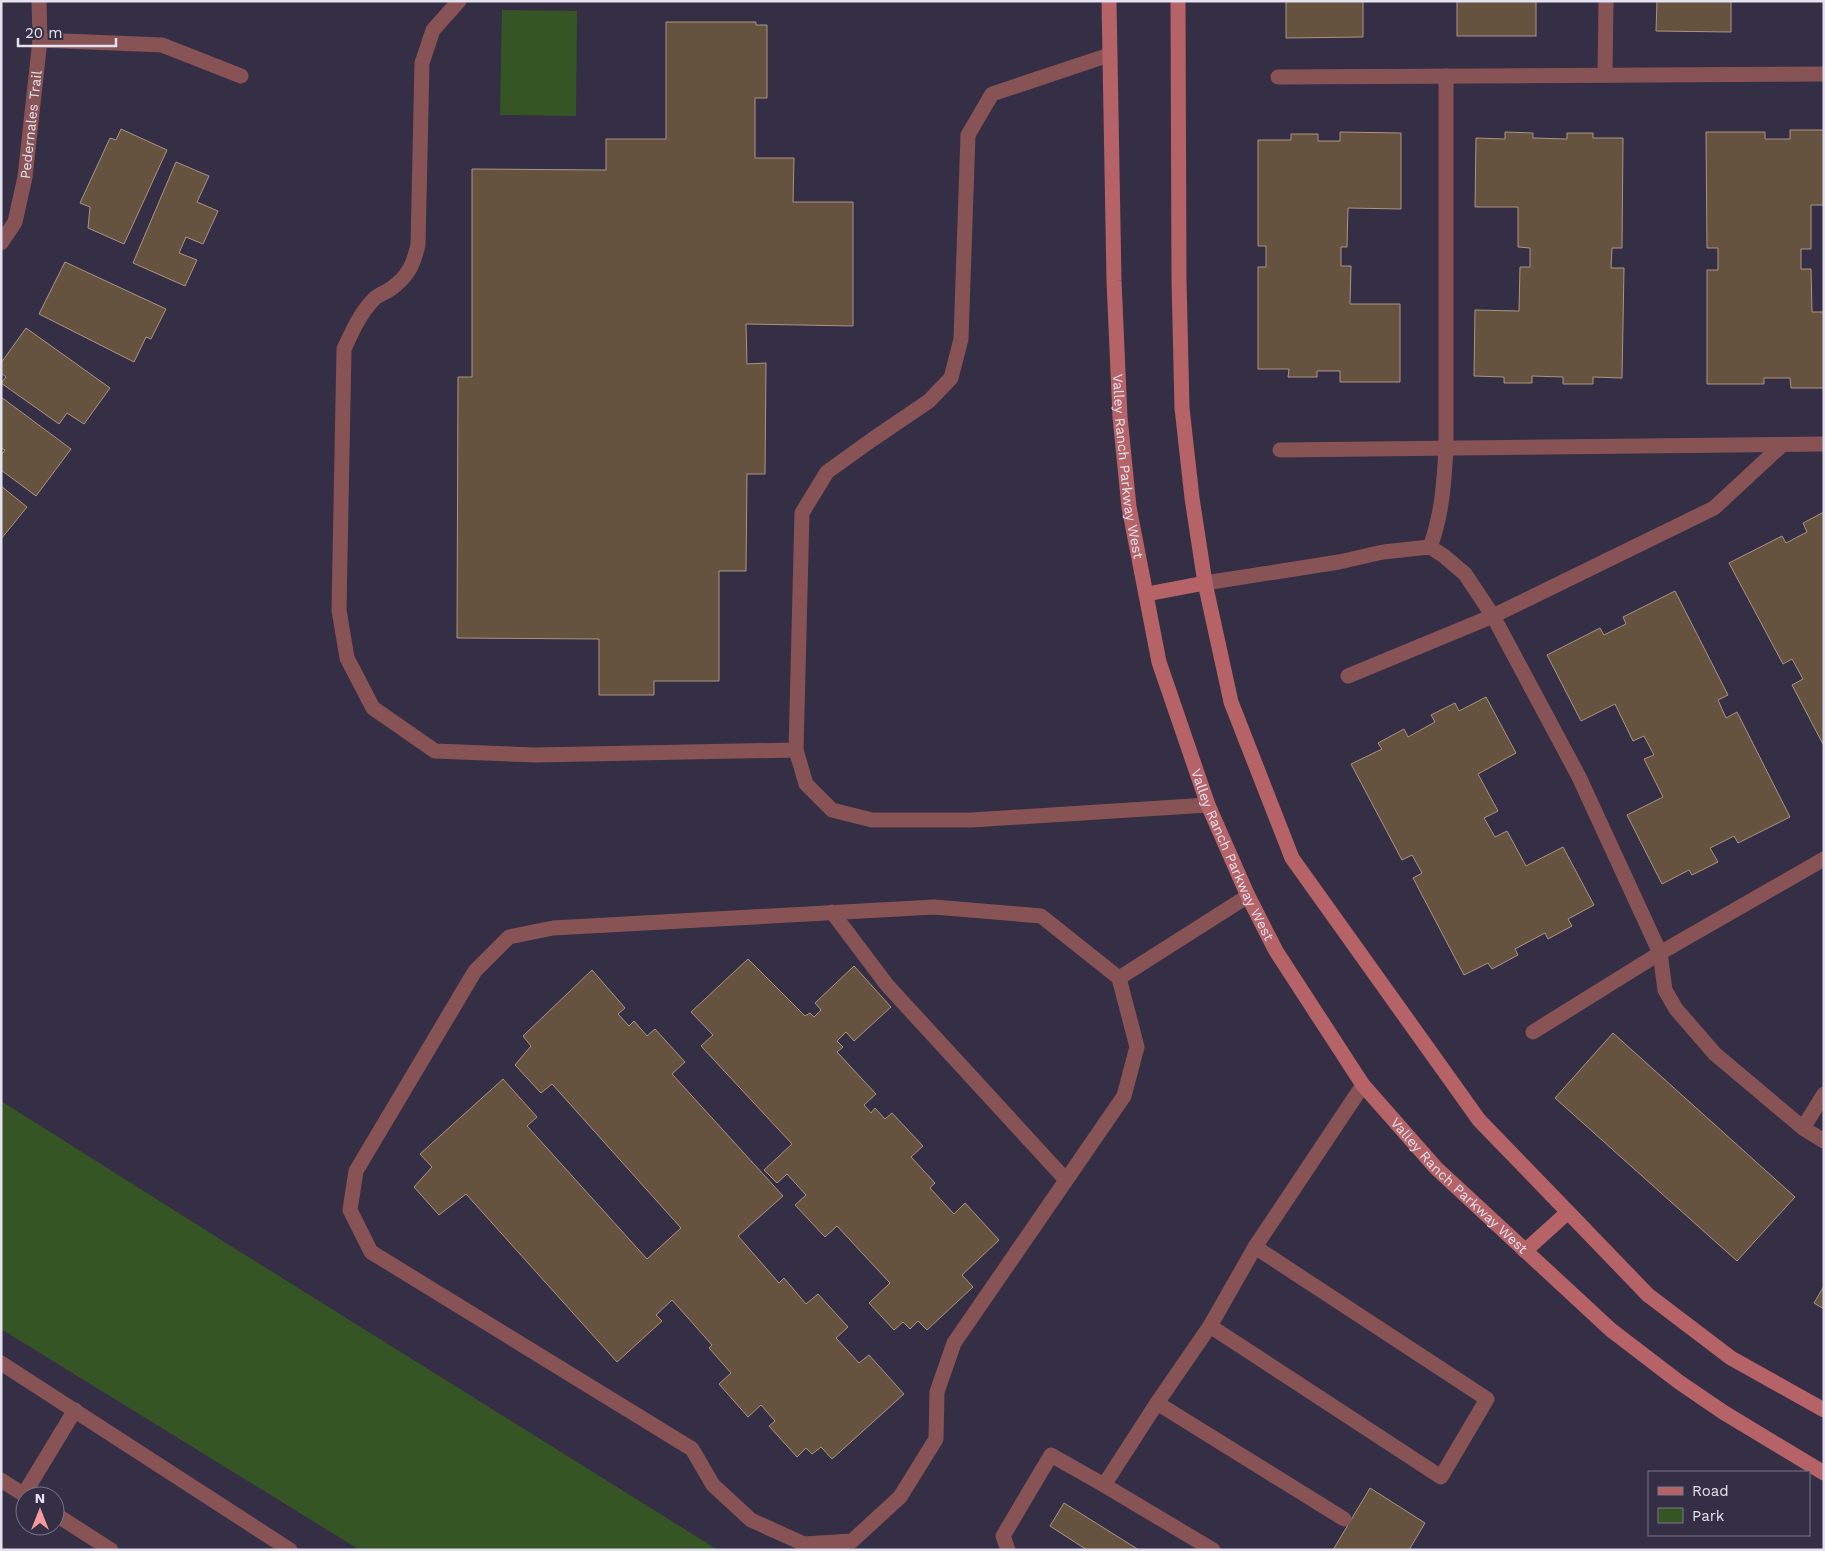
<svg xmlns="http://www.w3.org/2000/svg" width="1825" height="1551" viewBox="0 0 1825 1551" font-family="'Work Sans',sans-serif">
<rect width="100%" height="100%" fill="#342f45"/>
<g fill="#365525">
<path d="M502,10l75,1 -1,105 -76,-1z"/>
<path d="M1,1101l233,147 484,302h-358l-359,-221z"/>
</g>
<g fill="#65523f" stroke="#ab9581">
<path d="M1286,1h77v36l-77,1z"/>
<rect x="1457" y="1" width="79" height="35"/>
<path d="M1657,1h74v31l-75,-1z"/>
<path d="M666,22h90v3h11v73h-12v60h39l-1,44h60v124l-107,-2 1,40 19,-1 -1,111h-18l-1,97h-27v110h-65v14h-55v-56l-142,-1 1,-261h14v-208l134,1v-31h60z"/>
<path d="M121,129l46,21 -43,94 -36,-16 2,-21 -10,-4 30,-65 6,2z"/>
<path d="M1790,130h34v75h-13v44h-10v20h10l1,43h12v76h-33l-1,-10h-26v6h-57v-114h11v-22h-11l-1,-116h59v7h25z"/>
<path d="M1340,132l61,1v76l-53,-1 -1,39h-6v19h10l-1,38h50v78h-60v-11h-23v6h-29l1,-8h-31v-102h8v-21h-8v-106h33v-6h27v7h22z"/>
<path d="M1505,132l28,1v5l34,1v-6h26v5h30l-1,110h-10l-1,20h13l-2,110 -29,-1v7h-30v-7l-31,-1v7h-28v-6l-30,-1 1,-66 44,1 1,-44h10v-19l-12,-1v-40h-43l1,-69 29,1z"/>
<path d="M176,162l33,14 -12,26 21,9 -15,33 -17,-7 -7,16 18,7 -12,26 -52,-23z"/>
<path d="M65,262l101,47 -15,30 -5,-2 -12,25 -95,-48z"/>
<path d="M26,328l84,60 -26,36 -17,-11 -8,11 -58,-41 5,-6 -5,-4v-10z"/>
<path d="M1,397l70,52 -35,47 -35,-26v-15l4,-5 -4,-2z"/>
<path d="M1,486l26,21 -26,32z"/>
<path d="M1824,512v234l-32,-61 11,-6 -11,-20 -9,5 -54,-101 53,-27 4,7 21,-11 -4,-9z"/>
<path d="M1675,591l53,104 -10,5 8,18 11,-6 53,105 -52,26 -4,-7 -24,12 8,14 -26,13 -3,-5 -27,14 -35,-69 36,-18 -19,-38 10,-4 -10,-19 -11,5 -18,-37 -34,17 -34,-66 53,-27 4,7 22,-11 -3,-7z"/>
<path d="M1486,697l30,56 -38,21 20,37 -14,7 11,19 12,-6 19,35 37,-19 31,58 -26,14 4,7 -24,13 -3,-6 -30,16 3,6 -26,14 -4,-6 -24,12 -51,-97 9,-5 -10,-18 -10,5 -51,-96 31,-15 -4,-6 26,-14 4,8 27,-15 -4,-7 24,-12 4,8z"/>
<path d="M748,959l57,57 5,-3 4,4 7,-7 -6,-7 39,-37 37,41 -37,34 -8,-9 -9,9 6,6 -6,5 39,42 -12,11 7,8 4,-5 10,11 7,-6 31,33 -12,11 24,26 -5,5 24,26 11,-11 34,37 -37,35 11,12 -46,43 -9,-9 -8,8 -7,-7 -9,8 -25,-27 21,-20 -53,-57 -12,11 -30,-32 11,-10 -19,-21 -10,9 -13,-13 28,-26 -91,-98 12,-11 -22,-23z"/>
<path d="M592,970l33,38 -7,6 11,12 5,-5 13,15 8,-7 30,33 -13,12 111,122 -45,40 41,47 5,-5 22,26 12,-10 30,33 -12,11 23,25 10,-8 35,39 -72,65 -11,-12 -9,7 -6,-6 -9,9 -28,-31 6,-5 -14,-16 -13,12 -29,-33 12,-11 -22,-25 3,-3 -40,-45 -16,15 6,6 -45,41 -151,-168 -27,21 -25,-28 18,-20 -12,-13 83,-75 34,38 -10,9 120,133 34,-31 -129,-144 -11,9 -26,-28 16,-19 -8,-10z"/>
<path d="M1613,1033l182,164 -58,64 -182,-163z"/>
<path d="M1824,1286v23l-10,-6z"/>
<path d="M1370,1488l55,35 -16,27h-76z"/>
<path d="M1064,1503l75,47h-52l-37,-24z"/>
</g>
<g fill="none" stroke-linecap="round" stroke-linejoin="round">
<g stroke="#885355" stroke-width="15">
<path d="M459,1l-26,29 -11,33 -4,182c-5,20 -9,30 -26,43 -5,4 -12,6 -17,10 -15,15 -22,32 -31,51l-5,261 8,48 26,50 62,43 100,4 261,-5"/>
<path d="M1109,55l-117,39 -24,41 -7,204 -10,39 -22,23 -56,38 -46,33 -25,41 -6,237 10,34 26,26 40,10h99l237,-15"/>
<path d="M1605,75l1,-74"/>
<path d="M1278,77l546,-3"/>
<path d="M1280,450l544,-6"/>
<path d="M1430,547c12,-32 14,-64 16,-98v-373"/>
<path d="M1205,583l134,-21 44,-10 47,-5 14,9 21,18 28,42 86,161 81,176 5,37 11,19 39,45 88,74 21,13"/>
<path d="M1348,676l145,-60 221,-108 68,-63"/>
<path d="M832,912l55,73 179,195"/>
<path d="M1119,978l18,69 -13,49 -170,247 -17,49 -1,47 -36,58 -48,44 -48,3 -53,-24 -38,-35 -21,-36 -321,-197 -21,-42 6,-39 119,-200 34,-34 44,-9 381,-21 107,9 78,62 129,-82"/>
<path d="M1533,1032l127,-79 164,-94"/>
<path d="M1803,1128l21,-34"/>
<path d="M1210,1326l231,151 46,-78 -232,-152"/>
<path d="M1,1363l289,187"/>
<path d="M1157,1403l187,116"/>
<path d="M1,1480l25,16"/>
<path d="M24,1494l51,-84"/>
<path d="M55,1514l56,36"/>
<path d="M1008,1550l-5,-14 48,-81 53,30"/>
<path d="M1213,1550l-109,-65 53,-82 53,-77 45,-79 108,-162"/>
</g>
<g stroke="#885355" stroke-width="15">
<path d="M40,40l122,5 79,31"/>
<path id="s1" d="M1,243l14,-21 10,-45 15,-137 -1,-39"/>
</g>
<g stroke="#b66368" stroke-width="15">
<path id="s2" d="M1109,1l5,280 6,136 9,90 30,155 49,143 40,91 28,55 87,134 73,83 175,162 68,52 44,30 101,61"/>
<path d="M1178,1l1,279 3,128 10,90 13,85 26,119 61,156 187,262 89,92 80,83 83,63 93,52"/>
<path d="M1147,594l58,-11"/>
<path d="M1525,1251l43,-39"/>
</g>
</g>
<g text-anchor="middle" stroke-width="5" stroke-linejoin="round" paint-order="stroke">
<g font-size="14" fill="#e4e2f0" stroke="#342f45">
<text dy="5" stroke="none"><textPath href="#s1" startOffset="124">Pedernales Trail</textPath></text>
<text dy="5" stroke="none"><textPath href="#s2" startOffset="466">Valley Ranch Parkway West</textPath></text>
<text dy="5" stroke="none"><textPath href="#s2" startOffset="871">Valley Ranch Parkway West</textPath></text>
<text dy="5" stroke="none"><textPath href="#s2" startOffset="1276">Valley Ranch Parkway West</textPath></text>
</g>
</g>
<rect width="1825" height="1551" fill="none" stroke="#e4e2f0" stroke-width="5"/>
<rect x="1648" y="1471" width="162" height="65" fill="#342f45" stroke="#7a7789"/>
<rect x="1658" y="1487" width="25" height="8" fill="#b66368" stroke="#7a7789"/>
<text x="1692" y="1496" font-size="15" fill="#e4e2f0">Road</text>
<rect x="1658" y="1508" width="25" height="15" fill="#365525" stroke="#7a7789"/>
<text x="1692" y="1521" font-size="15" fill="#e4e2f0">Park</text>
<g transform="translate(40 1511)"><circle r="24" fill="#342f45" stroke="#7a7789"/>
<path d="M0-4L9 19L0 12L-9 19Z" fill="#f59b9d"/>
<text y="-8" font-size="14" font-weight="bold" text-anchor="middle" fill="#e4e2f0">N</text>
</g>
<path d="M18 38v8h98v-8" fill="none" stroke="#e4e2f0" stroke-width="2.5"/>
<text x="25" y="38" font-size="15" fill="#e4e2f0" stroke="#342f45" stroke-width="4" paint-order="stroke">20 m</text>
</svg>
